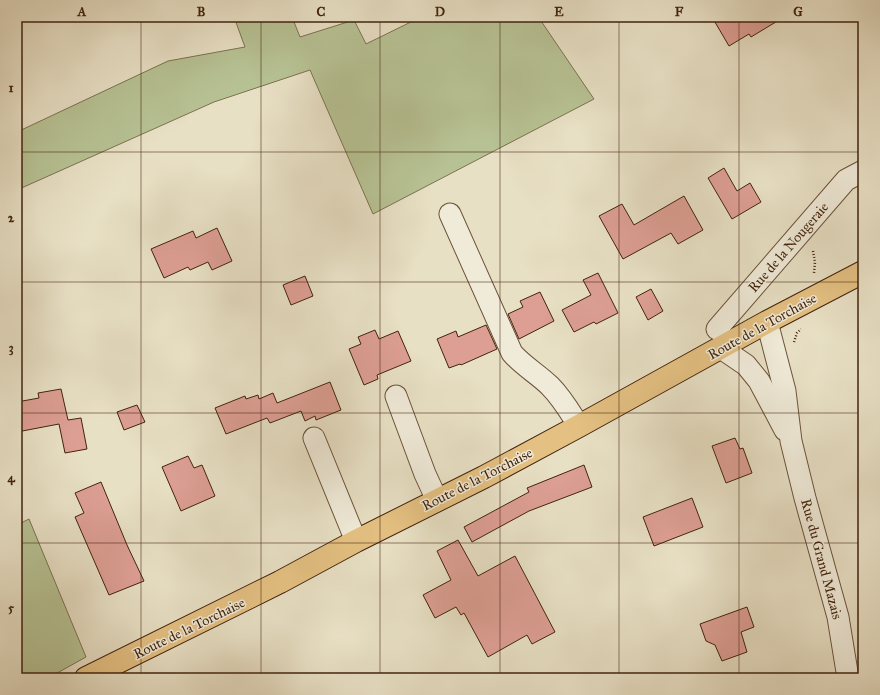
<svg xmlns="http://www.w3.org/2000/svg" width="880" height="695" viewBox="0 0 880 695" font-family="'IM FELL Great Primer',serif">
<rect width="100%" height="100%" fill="#e8e0c5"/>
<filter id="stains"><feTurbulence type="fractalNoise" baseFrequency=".005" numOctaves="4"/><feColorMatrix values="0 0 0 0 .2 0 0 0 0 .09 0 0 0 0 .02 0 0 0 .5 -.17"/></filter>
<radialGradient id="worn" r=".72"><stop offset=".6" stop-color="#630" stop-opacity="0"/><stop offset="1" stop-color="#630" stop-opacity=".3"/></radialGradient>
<g fill="#b7c294" stroke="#7c7250">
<path d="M234,17h58l8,20 54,-17 12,24 55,-27h119l-1,1 55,81 -221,115 -63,-144 -96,32 -197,88v-58l151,-71 77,-14z"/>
<path d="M29,519l57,138 -38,21h-31v-153z"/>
</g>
<g fill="#dd9f94" stroke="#42230c">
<path d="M712,17h72l-33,20 -2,-3 -20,12z"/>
<path d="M724,168l13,23 13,-8 11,19 -29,17 -24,-41z"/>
<path d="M684,196l19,34 -25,14 -7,-11 -48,26 -24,-43 23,-12 12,21z"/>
<path d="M217,228l15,33 -20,9 -4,-8 -18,8 -2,-3 -24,11 -13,-29 42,-18 3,7z"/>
<path d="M598,273l20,40 -22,11 -2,-2 -20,10 -12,-22 29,-15 -8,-15z"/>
<path d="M305,276l8,20 -22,9 -8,-20z"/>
<path d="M651,289l12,22 -15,9 -12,-23z"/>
<path d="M540,292l14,29 -35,18 -11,-25 15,-7 -3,-6z"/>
<path d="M486,325l11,24 -36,16 -1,-1 -11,4 -12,-29 19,-8 2,6z"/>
<path d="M375,330l4,9 19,-8 13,30 -34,14 1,4 -14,6 -15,-36 12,-5 -3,-7z"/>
<path d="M330,382l11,28 -25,10 -1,-4 -10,5 -4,-10 -31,12 -3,-5 -41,16 -11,-26 30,-12 1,3 12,-4 1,4 14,-6 4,10z"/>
<path d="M61,389l7,31 13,-2 6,31 -22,4 -6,-29 -42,8v-30l22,-4 -1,-5z"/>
<path d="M137,405l8,17 -21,8 -7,-18z"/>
<path d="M735,438l5,11 3,-1 9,25 -26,10 -14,-37z"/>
<path d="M188,456l6,12 8,-3 13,31 -34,15 -19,-44z"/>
<path d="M584,465l8,22 -63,24 -57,31 -8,-15 65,-35 -2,-4z"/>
<path d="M101,482l26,63 17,36 -35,14 -34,-78 9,-4 -9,-20z"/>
<path d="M692,498l11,29 -49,19 -11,-29z"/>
<path d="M458,540l20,36 37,-20 40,76 -23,12 -5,-9 -39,22 -24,-44 -3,2 -5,-8 -21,11 -12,-23 28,-15 -14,-29z"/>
<path d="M747,607l7,20 -13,5 6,20 -25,9 -7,-16 -9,-4 -6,-17z"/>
</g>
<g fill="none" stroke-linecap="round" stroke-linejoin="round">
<g stroke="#6c523a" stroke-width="23">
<g id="minor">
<path d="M450,214l62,139c11,13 26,21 38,33 12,12 20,26 29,40"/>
<path d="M767,322l18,69 6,50 14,57 33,119 10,61"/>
<path d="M717,329l129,-149 17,-9"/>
<path d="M721,348l25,17 13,16 26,49"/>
<path d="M396,396l29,78 12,26"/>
<path d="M314,438l42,103"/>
</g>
</g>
<g stroke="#42230c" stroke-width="24">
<path id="major" d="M86,678l194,-96 76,-41 128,-64 95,-51 188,-104 96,-50"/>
</g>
<g stroke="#42230c" stroke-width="2.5" stroke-dasharray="1 2" stroke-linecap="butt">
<path d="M813,251l2,11 -1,11"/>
<path d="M794,342l3,-9 4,-4"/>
</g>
<use href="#minor" stroke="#f0ebd9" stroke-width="21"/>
<use href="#major" stroke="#e4c082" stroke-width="22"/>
</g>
<path fill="none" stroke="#42230c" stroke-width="1" stroke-opacity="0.55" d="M141,17v661M261,17v661M380,17v661M500,17v661M619,17v661M739,17v661M17,152h846M17,282h846M17,413h846M17,543h846"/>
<g text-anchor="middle" stroke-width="3" stroke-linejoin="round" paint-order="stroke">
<g font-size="14" fill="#42230c" stroke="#f0ebd9">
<text transform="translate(788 247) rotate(-49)" y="5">Rue de la Nougeraie</text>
<text transform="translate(762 326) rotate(-29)" y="5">Route de la Torchaise</text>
<text transform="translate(477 479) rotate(-27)" y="5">Route de la Torchaise</text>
<text transform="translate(822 559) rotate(75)" y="5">Rue du Grand Mazais</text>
<text transform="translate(189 628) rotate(-26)" y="5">Route de la Torchaise</text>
</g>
</g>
<rect width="880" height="695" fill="none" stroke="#e8e0c5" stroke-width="44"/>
<rect x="22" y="22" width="836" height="651" fill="none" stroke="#42230c" stroke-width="1.5"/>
<g font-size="13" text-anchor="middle" font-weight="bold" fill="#42230c">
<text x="82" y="16">A</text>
<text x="201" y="16">B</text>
<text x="321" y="16">C</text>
<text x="440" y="16">D</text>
<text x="559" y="16">E</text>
<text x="679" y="16">F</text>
<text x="798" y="16">G</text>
<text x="11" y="92">1</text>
<text x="11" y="222">2</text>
<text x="11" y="352">3</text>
<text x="11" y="482">4</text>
<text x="11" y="612">5</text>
</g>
<rect width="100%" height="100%" filter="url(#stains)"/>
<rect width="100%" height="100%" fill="url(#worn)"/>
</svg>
